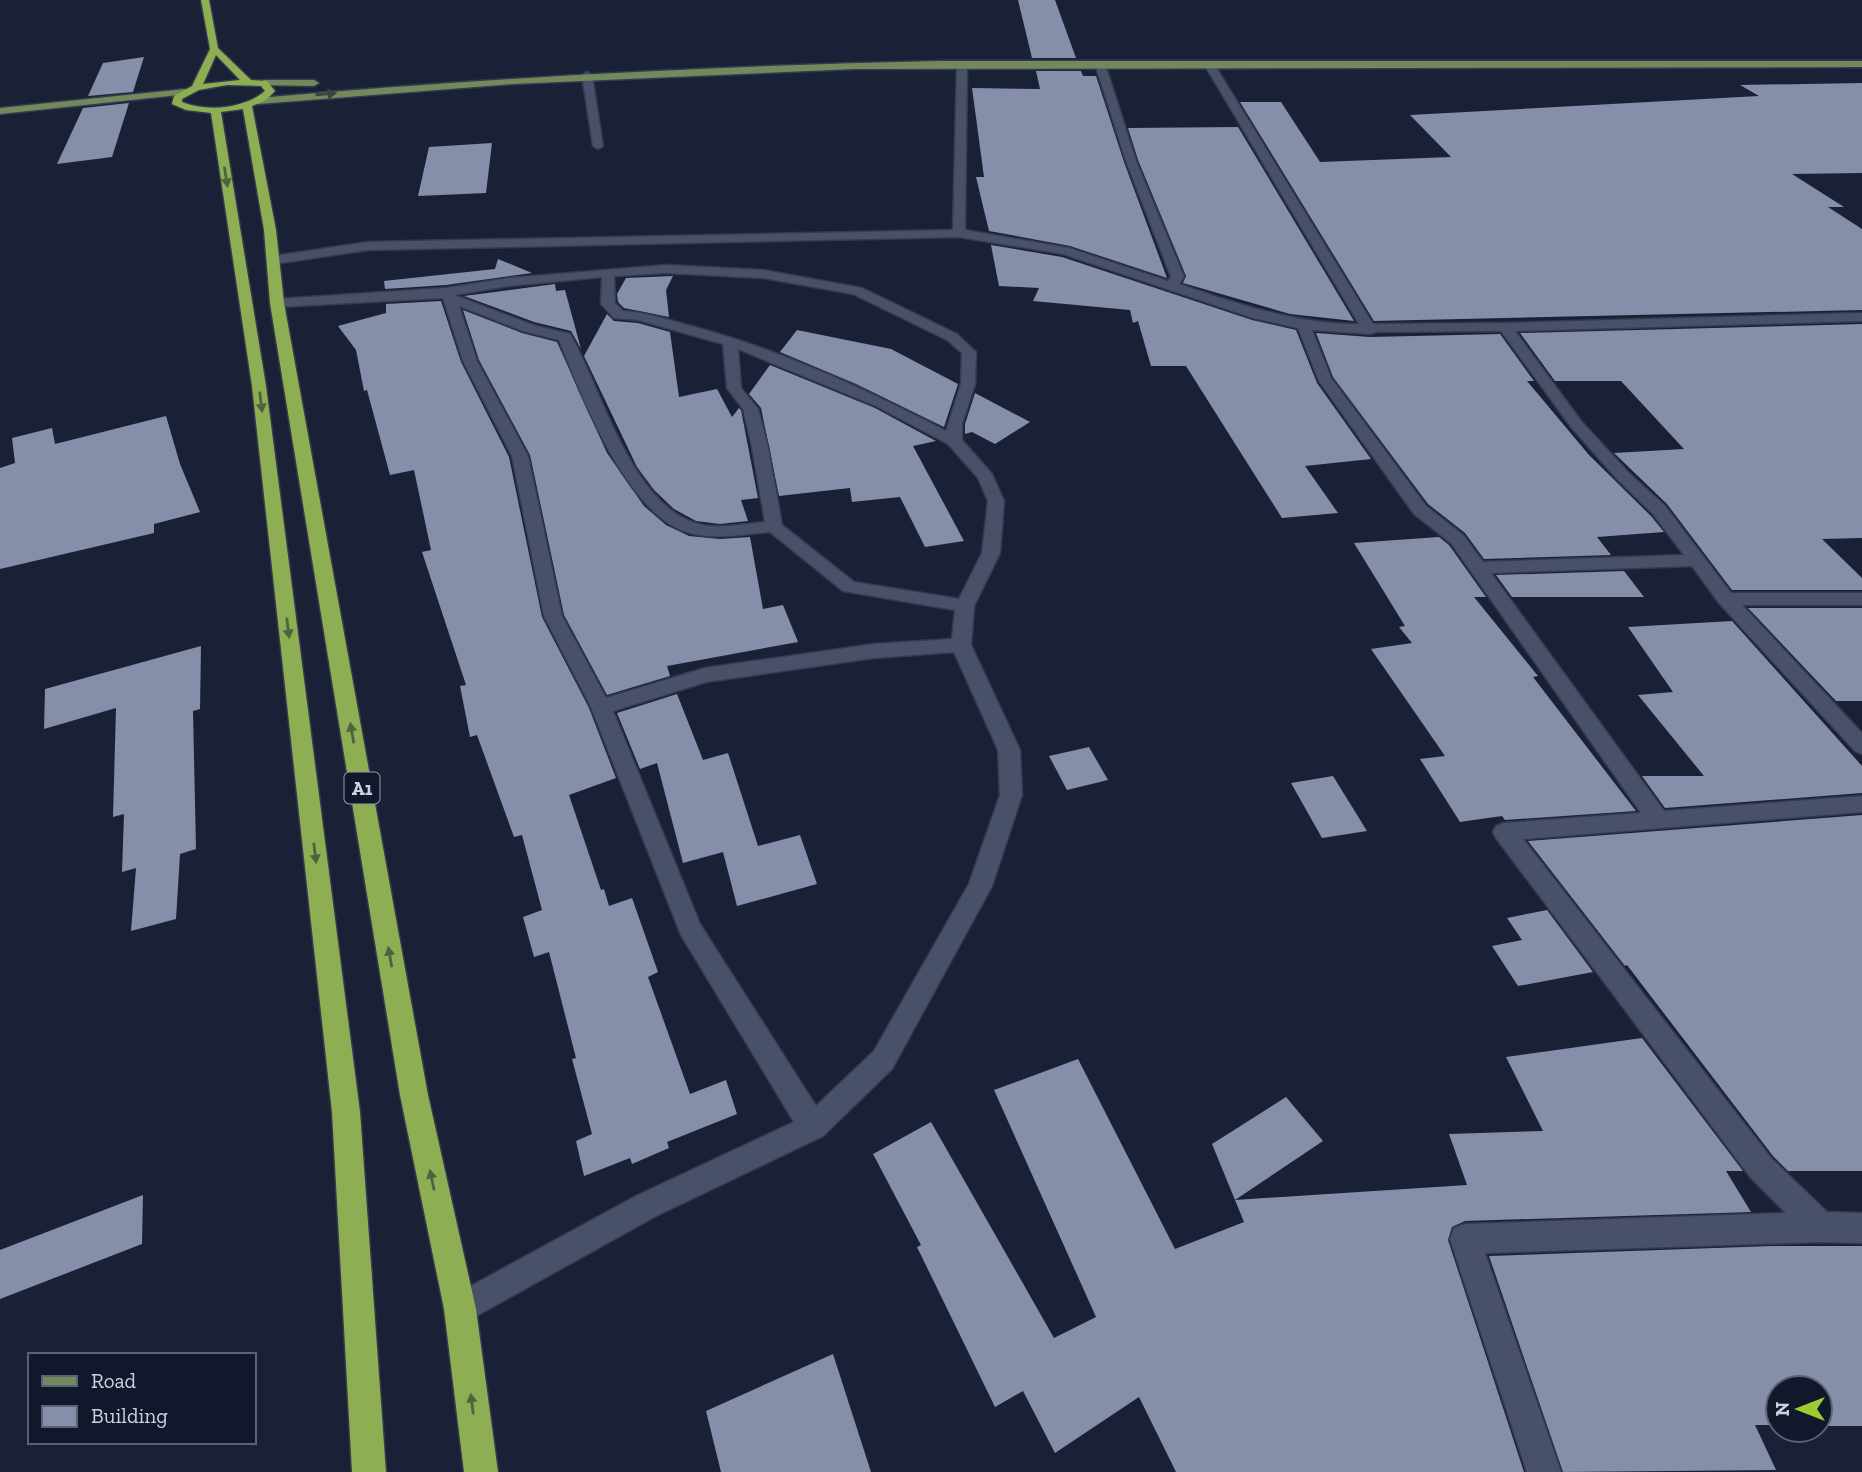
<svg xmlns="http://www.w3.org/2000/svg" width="1862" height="1472" viewBox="0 0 1862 1472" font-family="'Zilla Slab',serif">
<rect width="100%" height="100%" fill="#1a2136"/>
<g fill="#858faa">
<path d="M1018,0h37l21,58h-44z"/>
<path d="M144,57l-11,35 -45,4 15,-33z"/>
<path d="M1036,71h45l2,5h13l28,86 43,116 -97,-32 -81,-15 -13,-54h8l-12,-89 68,1z"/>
<path d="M1862,83v90l-70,1 52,33h-16l34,22v81l-488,11 -134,-219h41l39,60 131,-5 -41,-42 349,-19 -19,-11z"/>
<path d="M129,103l-17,54 -55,7 26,-56z"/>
<path d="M1238,127l116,194 -64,-7 -107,-31 3,-7 -48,-116 -10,-32z"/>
<path d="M492,143l-6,50 -68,3 11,-49z"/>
<path d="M991,245l71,12 190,63 44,10 21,53 54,76 -66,7 33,47 -56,5 -96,-152h-35l-13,-45 -5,2 -3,-13 -97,-9 6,-13 -40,-2z"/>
<path d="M498,259l34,14 -86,12 -61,4 -1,-8 111,-12z"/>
<path d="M673,276l-7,14 3,27 -45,-9 -6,-6 -1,-8 9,-16z"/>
<path d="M555,284l1,7 9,-1 16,59 -10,-18 -37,-9 -70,-26z"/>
<path d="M441,301l20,61 48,95 33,160 47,91 27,70 -47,17 32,95 3,-1 5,17 23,-8 26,74 -10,5 42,117 36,-14 11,34 -70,28 2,6 -37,16 -2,-6 -46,18 -8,-35 16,-7 -20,-75 4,-1 -27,-106 -15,5 -11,-40 19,-7 -20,-75 -8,2 -37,-102 -7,2 -10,-51 6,-1 -44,-133 9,-2 -17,-80 -24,5 -23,-85 -3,1 -8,-41 -18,-24 48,-13v-9z"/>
<path d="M463,310l59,23 35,9 50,111 37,53 22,19 23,11 31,3 30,-2 13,72 20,-4 15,37 -131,24 3,10 -63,19 -43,-80 -34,-160 -51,-95z"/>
<path d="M607,314l7,7 24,2 32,9 9,65 38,-8 15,28 7,-9 2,2 17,88 -17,2 7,21 -28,3 -24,-3 -22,-12 -20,-19 -17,-23 -53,-111z"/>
<path d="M1862,324v214l-40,1 40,39v12h-130l-65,-86 -53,-51 70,-4 -63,-68h-66l-35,-48z"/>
<path d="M797,330l94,19 67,35 -14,43 -88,-43 -76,-32z"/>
<path d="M1316,333l54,4 130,-3 34,47h-7l62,74 62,61 13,16 -67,5 14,18 -127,4 -19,-26 -37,-29 -95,-127z"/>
<path d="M770,365l105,43 61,33 -23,5 51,95 -39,6 -25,-50 -48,5 -2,-14 -71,8 -18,-88 -12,-14z"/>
<path d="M975,393l55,29 -35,22 -23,-12 -7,2v-10z"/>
<path d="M166,416l14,48 20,48 -46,12v9l-154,36v-101l15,-5 -3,-25 40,-10 3,16z"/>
<path d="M1439,537l10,8 37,52h-12l64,79 -5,1 103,134 -131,9 -3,-4 -42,6 -40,-63 25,-3 -74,-107 41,-6 -13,-16 6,-1 -51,-83z"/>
<path d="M1624,571l20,26h-132l-16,-22z"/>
<path d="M1748,608h114v93h-26z"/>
<path d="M1732,621l130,145v27l-197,15 -23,-32h62l-66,-81 35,-3 -45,-65z"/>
<path d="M201,646l-1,63 -7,2 3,138 -16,5 -4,65 -45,12 5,-63 -14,4 2,-58 -11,3 3,-109 -72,21 1,-40z"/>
<path d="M677,694l26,66 25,-7 30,93 42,-11 17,49 -80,22 -14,-54 -40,11 -26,-100 -17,6 -23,-56z"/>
<path d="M1089,747l19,33 -41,10 -18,-34z"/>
<path d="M1333,776l34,55 -45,7 -31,-55z"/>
<path d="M1862,815v356h-74l-15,-15 -146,-191 -2,1 -97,-125z"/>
<path d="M1547,910l46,62 -75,14 -26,-40 30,-6 -15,-22z"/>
<path d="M1642,1038l101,133h-17l25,41 -286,9 -13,6 -4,13 76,232h-348l-37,-75 -84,56 -32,-62 -28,16 -78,-160 4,-2 -48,-91 58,-32 123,216 42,-21 -102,-227 84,-31 97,190 69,-27 -9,-22 232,-15 -18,-51 94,-3 -37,-74z"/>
<path d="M1286,1097l37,44 -88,59 -23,-56z"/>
<path d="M143,1195l-1,49 -142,55v-49z"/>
<path d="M1772,1246h90v180h-42v-38h-42v37h-23l21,45 -213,2 -74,-216z"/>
<path d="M833,1354l38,118h-150l-15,-61z"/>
</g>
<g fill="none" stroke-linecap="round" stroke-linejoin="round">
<g stroke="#353a4c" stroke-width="3">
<path id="lane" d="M587,72l5,3 11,71 -5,3 -5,-3 -11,-71z"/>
</g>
<g stroke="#353a4c" stroke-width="3">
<g id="street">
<path d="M962,61l5,3 -2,166 104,18 99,33 3,-4 -45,-116 -31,-97 5,-3 5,3 31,97 48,116 -5,7c60,20 116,40 180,40l-155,-260 5,-3 5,3 159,260 132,-1 357,-10v8l-347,10 66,90 47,51 37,34 66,87h131v12h-120l120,128v21l-7,-3 -136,-148 -27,-37 -201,7 173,238 198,-15v16l-339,27 248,319 56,54 35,1v30l-41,-1 -336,11 76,219h-34l-77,-233 4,-11 11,-4 321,-11 -35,-35 -255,-340 -3,-6 3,-6 8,-3 137,-10 -190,-270 -37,-29 -95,-133 -21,-53 -45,-10 -190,-64 -104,-17 -591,13 -94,14 -6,-4 6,-4 94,-14 585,-12 4,-166zM1312,330l58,4 6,-2 125,-1 70,96 45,51 37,36 31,41 -201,7 -20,-27 -37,-29 -95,-128z"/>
<path d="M666,265l97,5 99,18 95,46 19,18 -1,32 -13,40v16l30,34 12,27 -4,52 -26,53 -3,39 49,105 2,45 -30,91 -100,183 -69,67 -167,80 -196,109 -11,-5 -5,-11 5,-11 187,-102 158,-74 -113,-187 -90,-228 -47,-91 -32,-160 -49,-95 -20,-63 -166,9 -7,-4 7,-4 169,-11 63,-10zM666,273l97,5 90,16 94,46 15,13 -1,31 -15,47c-80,-42 -163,-80 -251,-104 -24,-6 -47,-15 -72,-16l-8,-8 -1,-27zM602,277l-1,27 13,14 24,2 85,24 4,44 16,21 9,38 13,75c-22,2 -50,8 -70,1 -65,-21 -94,-136 -125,-189l-37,-9 -79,-30 55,-9zM459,306l64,25 36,9c22,55 69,178 131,193 26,7 54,1 80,-1l73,59 112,19 -3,29 -78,5 -169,24 -99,30 -44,-82 -34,-160 -51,-95zM738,349l138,57 72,38 30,34 10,23 -6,52 -23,46 -105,-17 -72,-57 -14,-78 -10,-38 -17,-21zM954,652l44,98 2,45 -31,89 -95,167 -58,55 -116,-182 -87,-213 93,-29 168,-24z"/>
</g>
</g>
<g stroke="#353a4c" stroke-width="3">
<g id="primary">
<path d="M939,61h923v6l-1008,2 -341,15 -255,20 -5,-3 5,-3c227,-20 453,-32 681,-37z"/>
<path d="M264,80h50l5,3 -5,3 -53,-1 -2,-2z"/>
<path d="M185,89l5,3 -2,2 -188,20v-6z"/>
</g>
</g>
<g stroke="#353a4c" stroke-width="3">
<path id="highway" d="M201,0h8l9,48 33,32 16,1 8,10 -9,9 -14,6 24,124 8,73 144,792 48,214 22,163h-34l-20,-163 -44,-214 -130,-792 -6,-73 -21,-121 -22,3 45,274 94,726 26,360h-34l-20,-360 -80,-726 -41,-273 -25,-3 -14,-6 2,-8 18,-10 18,-37zM216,55l24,25 -37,4zM227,85l34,1 4,5c-21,18 -58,21 -83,11v-3l17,-9z"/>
</g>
<use href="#lane" fill="#485169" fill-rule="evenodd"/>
<use href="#street" fill="#485169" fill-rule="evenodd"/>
<use href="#primary" fill="#71895c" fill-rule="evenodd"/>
<use href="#highway" fill="#8dae53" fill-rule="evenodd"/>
</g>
<defs><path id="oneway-solid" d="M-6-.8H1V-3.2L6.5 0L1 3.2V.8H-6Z" transform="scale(1.75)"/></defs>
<use fill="#37453f" href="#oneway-solid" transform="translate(326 94) rotate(-5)"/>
<g fill="#4f6340">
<use href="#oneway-solid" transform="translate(226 177) rotate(81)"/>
<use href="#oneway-solid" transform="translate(261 402) rotate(83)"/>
<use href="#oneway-solid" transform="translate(288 628) rotate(83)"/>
<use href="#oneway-solid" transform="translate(352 733) rotate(-100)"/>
<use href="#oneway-solid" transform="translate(315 853) rotate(83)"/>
<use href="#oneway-solid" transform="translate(390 957) rotate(-100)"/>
<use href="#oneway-solid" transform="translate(432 1180) rotate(-102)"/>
<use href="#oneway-solid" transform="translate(472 1404) rotate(-97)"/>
</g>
<g text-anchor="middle" stroke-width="7" stroke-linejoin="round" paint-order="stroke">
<rect fill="#11182c" stroke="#939aa9" stroke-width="2" x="344.5" y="772.5" width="35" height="31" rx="5"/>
<g font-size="19" font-weight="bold" fill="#cbd1df">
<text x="362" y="795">A1</text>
</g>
</g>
<rect x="28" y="1353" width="228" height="91" fill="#11182c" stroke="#5b6274" stroke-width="2"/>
<rect x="42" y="1376" width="35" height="10" fill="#71895c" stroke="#5b6274" stroke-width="2"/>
<text x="91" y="1388" font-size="21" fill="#cbd1df">Road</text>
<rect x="42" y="1406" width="35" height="21" fill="#858faa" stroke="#5b6274" stroke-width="2"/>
<text x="91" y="1423" font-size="21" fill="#cbd1df">Building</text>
<g transform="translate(1799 1409) rotate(270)"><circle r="33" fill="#11182c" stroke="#5b6274" stroke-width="2"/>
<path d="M0-5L12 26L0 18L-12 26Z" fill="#9ccb32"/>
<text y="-10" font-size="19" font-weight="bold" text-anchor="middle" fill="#cbd1df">N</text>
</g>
</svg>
